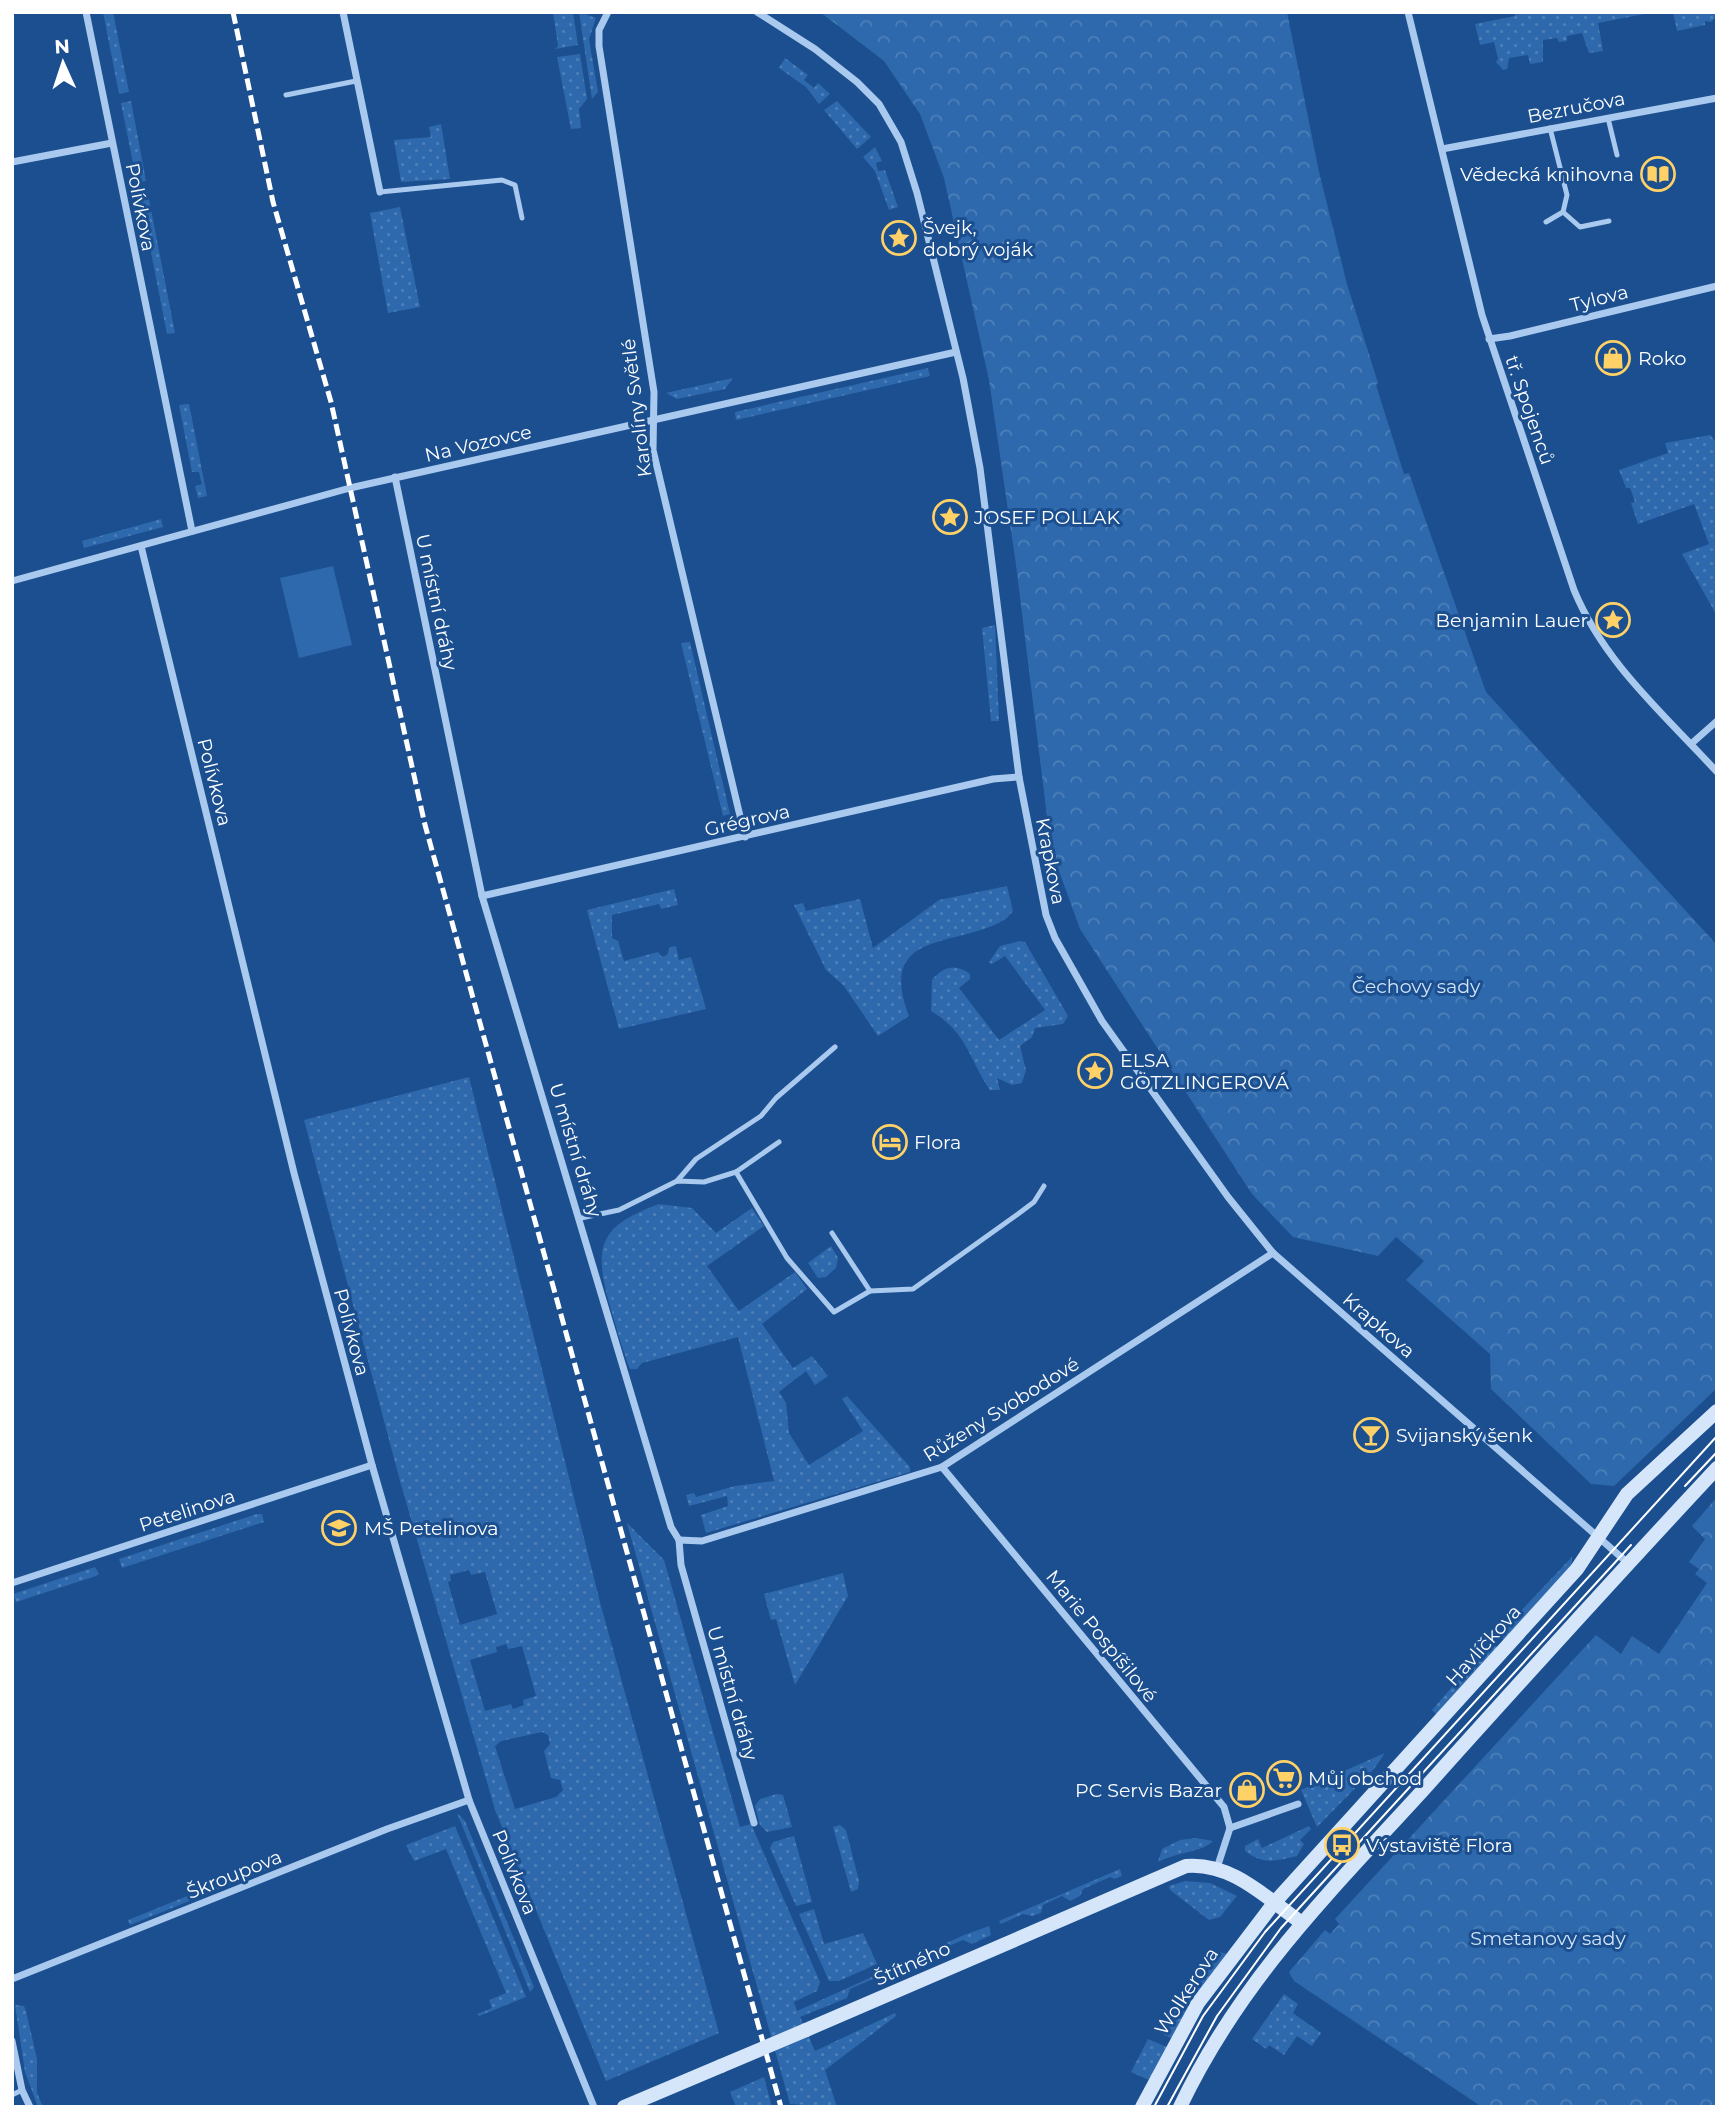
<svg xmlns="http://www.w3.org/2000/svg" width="1729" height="2119" viewBox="0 0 1729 2119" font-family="Montserrat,sans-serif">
<defs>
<pattern id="grass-dots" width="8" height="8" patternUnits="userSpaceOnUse" patternTransform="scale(1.75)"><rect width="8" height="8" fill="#2e69ad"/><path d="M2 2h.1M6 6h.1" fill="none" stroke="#4d80b9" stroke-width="1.8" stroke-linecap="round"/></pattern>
<pattern id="park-crowns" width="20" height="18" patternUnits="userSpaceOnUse" patternTransform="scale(1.75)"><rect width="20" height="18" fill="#2e69ad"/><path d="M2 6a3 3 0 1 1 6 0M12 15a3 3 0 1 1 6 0" fill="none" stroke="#4d80b9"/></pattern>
</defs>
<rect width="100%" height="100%" fill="#1b4f8f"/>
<g fill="url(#grass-dots)" fill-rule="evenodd">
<path d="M103,12h10l16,80 -10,2z"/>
<path d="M553,12h20l5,33 -23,4 3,-3z"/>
<path d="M579,12l17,6 -7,21 9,53 -6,7z"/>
<path d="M1515,12h140l-57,11 5,28 -14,2 -7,-20 -15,3v5l-8,1 -2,-4 -14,2v22l-13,2 -2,-9 -19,3 -2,11 -4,1 -7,-8 2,-3 -4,-17 -14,3 -5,-21 40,-8z"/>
<path d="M1673,12h44v4l-6,6 -6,-1v4l-28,6z"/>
<path d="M580,54l7,45 -8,10 2,19 -10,1 -14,-72z"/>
<path d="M785,58l23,17 -4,5 10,8 4,-5 12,11 -11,10 -13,-17 -27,-19z"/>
<path d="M131,101l15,80 -9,2 -16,-80z"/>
<path d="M837,101l34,36 -14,12 -33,-39z"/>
<path d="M441,124l9,55 -49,3 -7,-42 37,-3 -2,-10z"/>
<path d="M875,147l7,14 -6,2 2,8 7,-1 13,37 -9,3 -14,-39 -12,-14z"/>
<path d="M147,189l28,144 -8,1 -28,-143z"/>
<path d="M400,207l20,100 -32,6 -18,-100z"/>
<path d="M928,368l2,8 -194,44 -1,-8z"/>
<path d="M733,378l-8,11 -48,10 -11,-6z"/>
<path d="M189,404l18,92 -9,2 -3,-12 7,-2 -3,-12h-7l-13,-67z"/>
<path d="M1710,435l7,8 -1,171 -34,-60 27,-10 -15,-40 -56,20 -7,-21 4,-1 -5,-14h-4l-7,-18 49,-17 -3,-10z"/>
<path d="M161,519l2,8 -79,21 -2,-7z"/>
<path d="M995,625l4,96h-8l-9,-93z"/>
<path d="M690,642l40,172 -7,2 -42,-173z"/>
<path d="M1007,886l6,25 -6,7c-46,31 -132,9 -98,98l-31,20 -34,-50 -18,-16 -32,-65 9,-2 3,8 54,-12 13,49 66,-48z"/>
<path d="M674,889l4,16 -17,4 -2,-5 -47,11v23l6,3 6,20 34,-9 4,5 5,-2 3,-8 6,-1 3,14 12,-3 15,52 -87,20 -32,-119z"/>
<path d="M1020,941l5,1 43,74 -5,8 -28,4 -3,9 -12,9 6,24 -4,13 -10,2 -15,-7 3,12h-10c-22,-32 -22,-57 -59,-79l1,-31c11,-13 23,-17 38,-6v5l-11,9 40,52 46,-30 -40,-54 -13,8 -3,-2 11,-16z"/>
<path d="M469,1077l132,529 118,427 -113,48 -111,-271 -95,-329 -96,-361zM469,1570l2,5 14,-3 12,42 -37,11 -12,-43 3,-1 -1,-6zM506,1644l2,5 14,-3 14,50 -13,4 1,5 -11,4 -2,-5 -26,7 -15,-51 27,-8 -1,-5zM542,1732l6,3 2,9 -6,7 7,27 9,2 3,10 -7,7 -41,12 -20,-63 6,-5z"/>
<path d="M659,1204l33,4 24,25 36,-25 12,18 -57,40 32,45 56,-39 12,17 -45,35 31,44 19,-12 16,20 -13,9 -9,-14 -27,21 7,11 3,30 20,32 54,-34 -21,-32 5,-3 63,71v5l-204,61 -5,-18 27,-9 -1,-10 -38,10 -3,-11 8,-2 2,4 39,-11 39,-5 -36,-144 -96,26 -5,6h-7l-3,-7c-7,-21 -13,-42 -19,-63 -15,-57 -5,-74 51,-95z"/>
<path d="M831,1246l7,12 -2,10 -10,9 -8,1 -10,-15z"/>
<path d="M257,1514h5l2,8 -142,46 -3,-9z"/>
<path d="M627,1523l37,37 76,267 11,-3 69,158 -3,9 -23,11 3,9 167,-76 25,-9 2,9 -19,9 -9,-4 -35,15 -3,8 -5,3 -10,-3 -21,9 -2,9 -14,-2 -23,10 -3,9 -47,19 15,34 80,-38 1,3 -71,54 12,37 -47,-3z"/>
<path d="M1572,1557v8l-67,76 -7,-6z"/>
<path d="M95,1567l4,7 -3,2 -80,26 -3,-8z"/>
<path d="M843,1573l5,23 -53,89 -19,-66 -5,1 -7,-26z"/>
<path d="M1491,1642l8,6 -62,67 -5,-5z"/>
<path d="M1385,1753l-11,16 -57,58 -16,-37z"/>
<path d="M777,1794l6,1 9,32 -25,5 -7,-7 -5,-19 5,-7z"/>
<path d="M457,1813l8,8 69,166 -4,5z"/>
<path d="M840,1825l6,5 13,51 -1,8 -7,3 -18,-65z"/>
<path d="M455,1826l71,171 -47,19 -2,-2 15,-6 -3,-8 17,-7 -60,-144 -32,12 -8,-16z"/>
<path d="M1309,1826l2,3 -11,11 4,4 -7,12c-22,5 -33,9 -52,-5v-5l13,-7 4,9z"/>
<path d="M794,1836l18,66 -16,4 -26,-58 3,-6z"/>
<path d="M1196,1838l17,3c-10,11 -39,12 -55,21l4,-13 18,-9z"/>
<path d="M269,1863l2,5 -141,57 -2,-5z"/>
<path d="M1120,1869l2,7 -7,3 -5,-2 -27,12 -3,7 -10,5 -8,-5 -19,9 -2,8 -9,3 -9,-2 -22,10 -2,-3z"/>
<path d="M1185,1881l25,2 27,13 -17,21 -11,3 -39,-30 -1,-4z"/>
<path d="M814,1909l10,35 39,-11 14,31 -38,17h-10l-30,-67z"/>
<path d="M1220,1952l7,2 -56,84 -15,-7z"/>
<path d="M1284,1994l14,10 -5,9 28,20 -9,13 -15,-10 -13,19 -15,-10 -3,4 -14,-10z"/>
<path d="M15,2005l9,1 2,5 11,48v34l6,14h-5l-13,-35z"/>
<path d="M1148,2039l19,8 -18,33 -18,-8z"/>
<path d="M764,2077l8,30h-36l-6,-15z"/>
</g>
<g fill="url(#park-crowns)">
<path d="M820,12h467l32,160 28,112 31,99 -2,2 28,89 5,-1 77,219 231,253v443l-103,98 -23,-2 -100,-95 -1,-35 -84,-74 18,-19 -28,-24 -18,19 -85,-19 -41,-43 -172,-265 -29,-80 -35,-284 -27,-185 -45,-202 -24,-64 -36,-53z"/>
<path d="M1717,1497v610h-235l-188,-126 -5,-9 36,-42 5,4 9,-10 -4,-5 261,-284 25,19 11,-18 27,18 48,-71 -12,-9 4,-5 -10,-7 16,-23 -13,-13z"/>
</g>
<path fill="#2e69ad" d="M333,566l19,79 -53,13 -19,-80z"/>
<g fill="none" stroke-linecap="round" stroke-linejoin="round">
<g stroke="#a9c9ee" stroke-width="5">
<path d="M286,95l70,-14"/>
<path d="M1608,118l9,37"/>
<path d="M380,192l122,-12 13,5 7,33"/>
<path d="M1563,212l17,15 29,-6"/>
<path d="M1546,222l17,-10 4,-17 -17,-67"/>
<path d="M736,1172l51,86 47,54 36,-21 -38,-58"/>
<path d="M677,1181l19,-22 65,-43 15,-18 59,-51"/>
<path d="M581,1218l38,-8 58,-29 27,1 32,-10 43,-30"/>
<path d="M870,1291l43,-2 105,-75 16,-12 10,-16"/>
<path d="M12,2095l10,-5"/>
</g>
<g stroke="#a9c9ee" stroke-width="7">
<path d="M86,12l106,519"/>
<path d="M343,12l37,180"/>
<path d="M608,12l-9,18v16l55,346 -1,58 92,387"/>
<path d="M757,12l58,37 42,33 22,22 22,38 16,51 46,185 17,90 39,309 27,138 9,23 47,83 126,176 45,56 356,311"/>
<path d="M1408,12l74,303 92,275c30,73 90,124 143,182"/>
<path d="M1442,149l275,-51"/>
<path d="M12,162l100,-19"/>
<path d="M1489,339l21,-3 207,-50"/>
<path d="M395,477l87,419 189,631 8,13 2,25 73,258"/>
<path d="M141,546l153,627 78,292 97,335 125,307"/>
<path d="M12,581l338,-93 606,-136"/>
<path d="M1691,744l26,-23"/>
<path d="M482,896l511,-117 26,-2"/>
<path d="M942,1467l282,340 6,21 -13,40"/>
<path d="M679,1540l23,1 240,-74 331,-214"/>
<path d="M12,1583l360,-118"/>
<path d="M1230,1828l68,-24"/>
<path d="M12,1979l375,-150 82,-29"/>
<path d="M12,2041l10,49 8,17"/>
</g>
<g stroke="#d6e6fa" stroke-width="14">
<path d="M806,2030l380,-164c46,-4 80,32 116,57"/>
<path d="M624,2107l97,-41"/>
<path d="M1142,2107l56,-104 76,-100 303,-334 50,-75 90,-83"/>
<path d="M1180,2107c61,-128 150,-215 244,-318 97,-108 194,-215 293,-321"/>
</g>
<g stroke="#fff" stroke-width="2">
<path d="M1685,1486l32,-34"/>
<path d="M1154,2107l49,-91 62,-84 452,-496"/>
<path d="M1167,2107l50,-91 64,-88 350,-383"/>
</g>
<path stroke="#fff" stroke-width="5" stroke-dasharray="12 5" stroke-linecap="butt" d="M233,12l40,190 58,200 94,423 356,1282"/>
<path stroke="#d6e6fa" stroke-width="14" d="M721,2066l85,-36"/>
</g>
<defs>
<g id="library-ring" transform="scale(1.75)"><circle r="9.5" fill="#1b4f8f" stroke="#ffd166" stroke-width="1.5"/><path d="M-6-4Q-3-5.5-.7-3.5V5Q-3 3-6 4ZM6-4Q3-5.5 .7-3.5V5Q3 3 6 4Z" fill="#ffd166"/></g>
<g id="sight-ring" transform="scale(1.75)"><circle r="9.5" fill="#1b4f8f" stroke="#ffd166" stroke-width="1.5"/><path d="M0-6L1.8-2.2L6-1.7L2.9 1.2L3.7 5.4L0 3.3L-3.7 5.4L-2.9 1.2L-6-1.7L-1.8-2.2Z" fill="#ffd166"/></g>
<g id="shop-ring" transform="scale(1.75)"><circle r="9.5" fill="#1b4f8f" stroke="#ffd166" stroke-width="1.5"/><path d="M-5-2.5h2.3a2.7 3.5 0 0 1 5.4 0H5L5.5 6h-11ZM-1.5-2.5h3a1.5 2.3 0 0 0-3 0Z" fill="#ffd166"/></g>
<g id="hotel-ring" transform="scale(1.75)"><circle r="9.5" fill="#1b4f8f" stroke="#ffd166" stroke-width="1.5"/><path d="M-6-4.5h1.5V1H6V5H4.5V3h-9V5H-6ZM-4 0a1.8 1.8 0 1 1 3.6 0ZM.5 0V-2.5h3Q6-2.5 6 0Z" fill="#ffd166"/></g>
<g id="bar-ring" transform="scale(1.75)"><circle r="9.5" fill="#1b4f8f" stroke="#ffd166" stroke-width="1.5"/><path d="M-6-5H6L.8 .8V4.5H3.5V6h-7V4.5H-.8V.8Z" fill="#ffd166"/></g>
<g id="school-ring" transform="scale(1.75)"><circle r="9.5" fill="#1b4f8f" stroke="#ffd166" stroke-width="1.5"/><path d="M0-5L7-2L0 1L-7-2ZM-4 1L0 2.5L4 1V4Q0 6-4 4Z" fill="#ffd166"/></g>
<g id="supermarket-ring" transform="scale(1.75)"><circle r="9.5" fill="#1b4f8f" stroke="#ffd166" stroke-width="1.5"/><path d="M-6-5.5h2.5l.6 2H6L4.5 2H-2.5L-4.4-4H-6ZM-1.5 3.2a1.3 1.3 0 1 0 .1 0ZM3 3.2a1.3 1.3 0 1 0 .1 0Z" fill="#ffd166"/></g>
<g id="bus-ring" transform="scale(1.75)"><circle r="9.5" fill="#1b4f8f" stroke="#ffd166" stroke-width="1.5"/><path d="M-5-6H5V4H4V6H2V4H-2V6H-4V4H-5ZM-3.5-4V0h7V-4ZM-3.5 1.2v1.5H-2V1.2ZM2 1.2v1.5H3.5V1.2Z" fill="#ffd166"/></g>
</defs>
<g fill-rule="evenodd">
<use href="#library-ring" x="1658" y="174"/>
<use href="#sight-ring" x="899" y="238"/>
<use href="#shop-ring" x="1613" y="358"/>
<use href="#sight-ring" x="950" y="517"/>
<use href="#sight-ring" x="1613" y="620"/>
<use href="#sight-ring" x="1095" y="1071"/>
<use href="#hotel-ring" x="890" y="1142"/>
<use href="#bar-ring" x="1371" y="1435"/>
<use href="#school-ring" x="339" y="1528"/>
<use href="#supermarket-ring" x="1284" y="1778"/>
<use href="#shop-ring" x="1247" y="1790"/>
<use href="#bus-ring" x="1342" y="1845"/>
</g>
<g text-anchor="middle" stroke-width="6" stroke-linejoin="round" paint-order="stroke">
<g font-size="19" fill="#fff" stroke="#1b4f8f">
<text transform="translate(1576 107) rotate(-11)" y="7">Bezručova</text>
<text transform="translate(141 207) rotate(79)" y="7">Polívkova</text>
<text transform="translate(1599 298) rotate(-14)" y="7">Tylova</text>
<text transform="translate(636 408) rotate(-97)" y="7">Karolíny Světlé</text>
<text transform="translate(1530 410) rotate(71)" y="7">tř. Spojenců</text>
<text transform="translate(478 443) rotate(-13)" y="7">Na Vozovce</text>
<text transform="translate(437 602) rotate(78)" y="7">U místní dráhy</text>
<text transform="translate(215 782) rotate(76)" y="7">Polívkova</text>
<text transform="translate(747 820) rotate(-13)" y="7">Grégrova</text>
<text transform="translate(1051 861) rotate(79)" y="7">Krapkova</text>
<text transform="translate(576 1150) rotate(73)" y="7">U místní dráhy</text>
<text transform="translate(1379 1325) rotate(41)" y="7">Krapkova</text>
<text transform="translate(352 1332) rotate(75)" y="7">Polívkova</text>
<text transform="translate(1001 1409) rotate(-32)" y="7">Růženy Svobodové</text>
<text transform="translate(187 1510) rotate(-18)" y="7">Petelinova</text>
<text transform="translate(1102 1636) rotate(51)" y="7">Marie Pospíšilové</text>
<text transform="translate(1483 1645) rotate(-48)" y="7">Havlíčkova</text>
<text transform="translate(733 1693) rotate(74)" y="7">U místní dráhy</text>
<text transform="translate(515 1872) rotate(68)" y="7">Polívkova</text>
<text transform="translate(234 1874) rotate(-22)" y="7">Škroupova</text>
<text transform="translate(912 1963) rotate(-24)" y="7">Štítného</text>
<text transform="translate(1186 1991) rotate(-57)" y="7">Wolkerova</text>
</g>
<g font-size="19" fill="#fff" stroke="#1b4f8f" text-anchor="start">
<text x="1634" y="181" text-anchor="end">Vědecká knihovna</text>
<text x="923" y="234">Švejk,<tspan x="923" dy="22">dobrý voják</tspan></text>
<text x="1638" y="365">Roko</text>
<text x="974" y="524">JOSEF POLLAK</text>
<text x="1588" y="627" text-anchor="end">Benjamin Lauer</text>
<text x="1120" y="1067">ELSA<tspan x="1120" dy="22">GÖTZLINGEROVÁ</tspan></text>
<text x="914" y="1149">Flora</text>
<text x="1396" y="1442">Svijanský šenk</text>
<text x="364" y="1535">MŠ Petelinova</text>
<text x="1308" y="1785">Můj obchod</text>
<text x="1222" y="1797" text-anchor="end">PC Servis Bazar</text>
<text x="1366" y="1852">Výstaviště Flora</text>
</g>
<g font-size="19" fill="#cfe3fa" stroke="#1b4f8f">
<text x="1416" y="993">Čechovy sady</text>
<text x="1548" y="1945">Smetanovy sady</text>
</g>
</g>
<rect width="1729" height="2119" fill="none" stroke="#ffffff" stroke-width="28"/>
<g transform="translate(63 63) rotate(357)" stroke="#1b4f8f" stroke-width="5" paint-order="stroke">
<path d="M0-5L12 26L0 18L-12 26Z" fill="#ffffff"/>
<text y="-10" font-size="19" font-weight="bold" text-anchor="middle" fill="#ffffff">N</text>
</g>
</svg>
